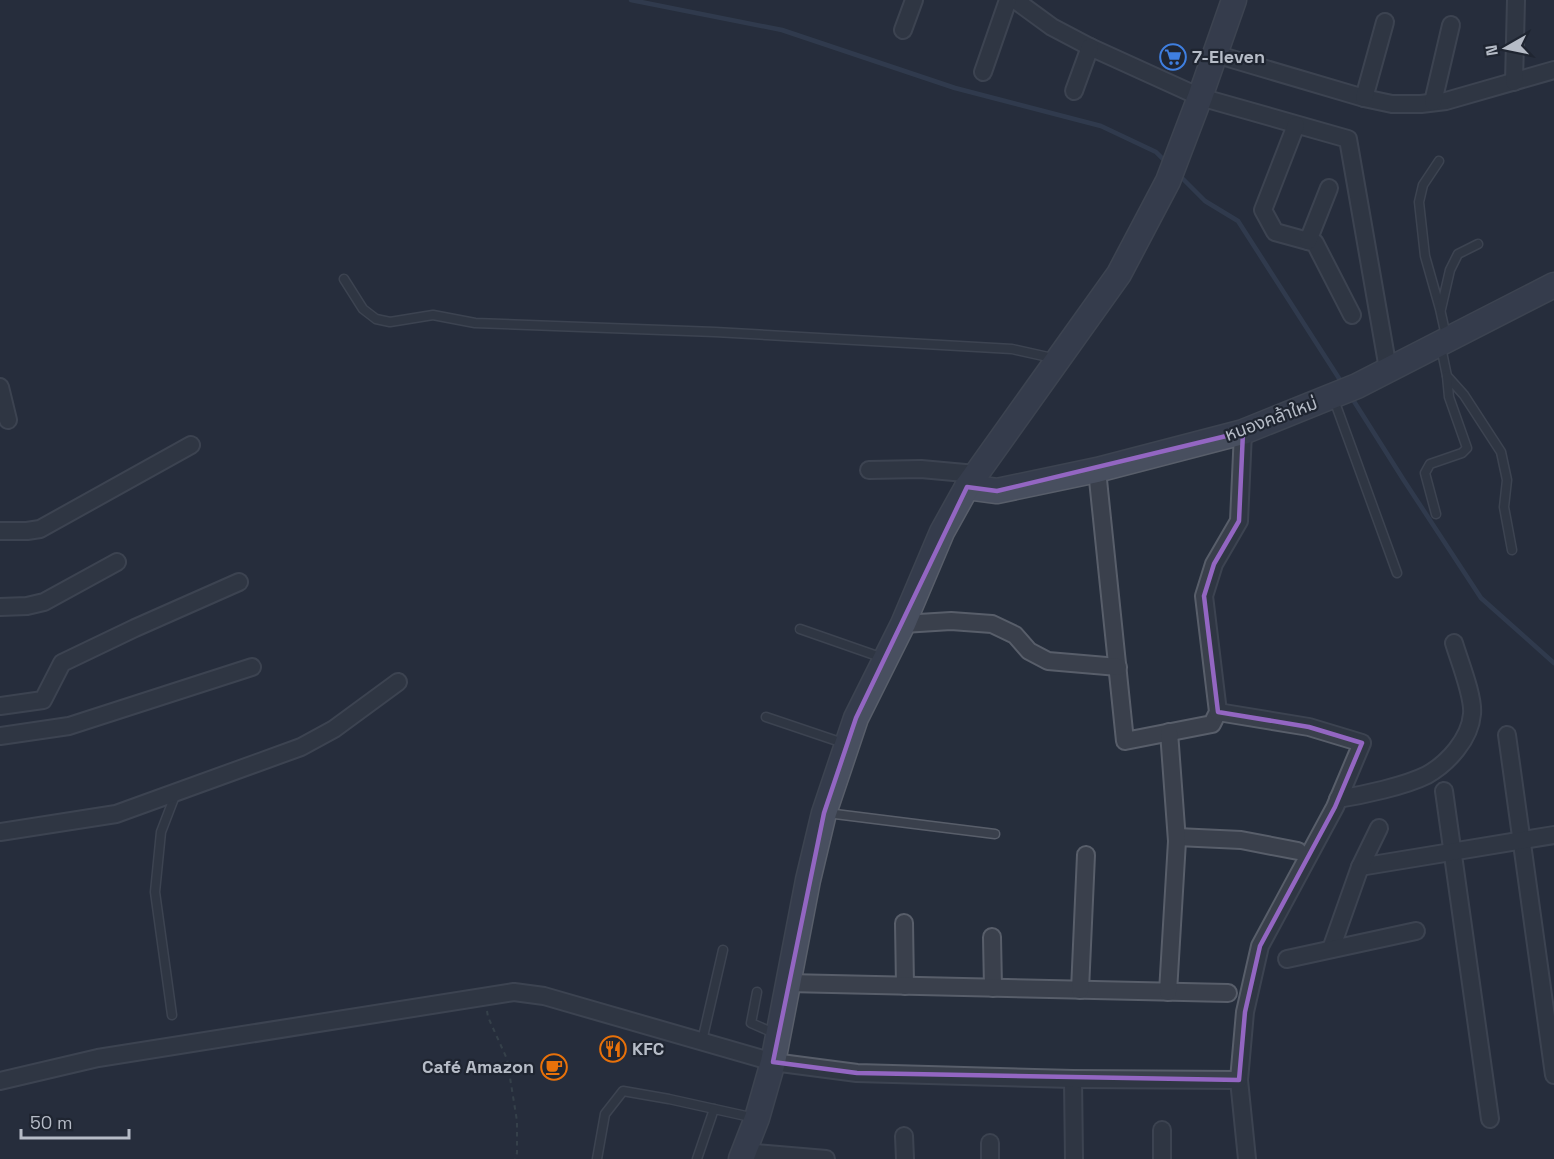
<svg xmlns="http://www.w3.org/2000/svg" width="1554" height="1159" viewBox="0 0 1554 1159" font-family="'Space Grotesk','Noto Sans Thai',sans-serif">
<rect width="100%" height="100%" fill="#262e3c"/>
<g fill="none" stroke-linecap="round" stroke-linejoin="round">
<g stroke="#3d4b63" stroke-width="4.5">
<path d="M631,0l151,30 173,58 146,38 55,26 11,11"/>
<path d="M1179,175l26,26 33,20 104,162"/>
<path d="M1350,395l53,84 78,119 73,65"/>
</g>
<g stroke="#585e6a" stroke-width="11">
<g id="lane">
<path d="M1439,161l-16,24 -4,17 6,54 15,53 6,27"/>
<path d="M344,279l19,30 13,10 14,3 43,-7 42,8 240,9 297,17 45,10"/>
<path d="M1441,309l9,-39 8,-16 20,-10"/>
<path d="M1441,347l6,29 17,19 37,57 6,28 -3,27 8,43"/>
<path d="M1333,397l64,176"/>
<path d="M1436,514l-11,-41 5,-9 32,-11 5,-5 -18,-51 -2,-21"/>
<path d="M800,629l83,29"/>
<path d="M766,717l80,27"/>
<path d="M827,813l168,21"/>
<path d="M757,992l-6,31 25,11"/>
<path d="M172,1015l-17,-123 6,-60 15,-39"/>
<path d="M702,1041l21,-91"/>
<path d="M597,1159l8,-45 18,-23 46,8 86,19"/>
<path d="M697,1159l17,-50"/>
</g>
</g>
<g stroke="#585e6a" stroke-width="20">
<g id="street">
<path d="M1015,0l37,27 38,20 110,50 148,42 40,230"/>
<path d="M903,30l11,-30"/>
<path d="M1215,54l149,44 28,6h29l25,-3 108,-31"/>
<path d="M983,72l25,-72"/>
<path d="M1514,82l2,-82"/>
<path d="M1074,91l16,-44"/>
<path d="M1364,98l21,-76"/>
<path d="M1433,102l18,-77"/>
<path d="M1296,125l-33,85 12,22 40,11 37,72"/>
<path d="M1308,241l21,-53"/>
<path d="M0,387l8,33"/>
<path d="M869,470l52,-1 55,5"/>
<path d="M1097,470l28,271 87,-17 6,-12 -14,-116 10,-32 25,-43 4,-89"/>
<path d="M0,531h27l13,-2 151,-84"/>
<path d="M0,607l27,-1 17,-4 73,-40"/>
<path d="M903,624l48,-3 41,3 23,11 14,16 19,10 70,6"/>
<path d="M0,706l43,-6 19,-37 73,-35 104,-46"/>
<path d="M1218,712l91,15 53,16 -27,64 -75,139 -15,66 -6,68 8,79"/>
<path d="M1507,735l47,340"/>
<path d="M0,736l69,-10 183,-59"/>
<path d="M1444,791l46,328"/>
<path d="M1338,799c25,-4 67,-13 89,-24 21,-12 43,-36 45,-61 2,-17 -13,-54 -18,-71"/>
<path d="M0,832l116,-18 185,-67 33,-18 64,-47"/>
<path d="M1177,837l64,3 57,11"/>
<path d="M1360,867l194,-32"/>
<path d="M904,923l1,63"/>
<path d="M992,937l1,51"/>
<path d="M1331,949l29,-82 19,-39"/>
<path d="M1287,959l129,-28"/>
<path d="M788,983l440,10"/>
<path d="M1080,990l6,-135"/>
<path d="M1168,992l9,-151 -8,-109"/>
<path d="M1073,1079l1,80"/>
<path d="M0,1081l98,-23 416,-66 30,4 229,66 84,11 216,6 166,1"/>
<path d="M1162,1130v29"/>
<path d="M904,1136l1,23"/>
<path d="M990,1143v16"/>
<path d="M744,1152l82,7"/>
</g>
</g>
<g stroke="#585e6a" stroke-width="27">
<g id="secondary">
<path d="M967,487l30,4 100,-21 146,-38 114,-46 197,-101"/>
<path d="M741,1159l16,-41 16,-56 35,-182 16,-67 32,-95 47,-94 39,-92 25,-45 152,-213 49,-93 32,-84 34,-97"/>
</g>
</g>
<path stroke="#48585c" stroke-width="2" stroke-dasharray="4.5 4.5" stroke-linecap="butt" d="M487,1011l1,6 19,42 10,62v32l-2,6"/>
<use href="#lane" stroke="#3a404c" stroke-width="8"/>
<use href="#street" stroke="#3a404c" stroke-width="16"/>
<use href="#secondary" stroke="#484f5f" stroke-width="24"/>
</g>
<path d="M0 0H1554V1159H0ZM1243,432l-4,89 -25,43 -10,32 14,116 91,15 53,16 -27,64 -75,139 -15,66 -6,68 -382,-7 -84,-11 51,-249 32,-95 111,-231 30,4z" fill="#262e3c" fill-opacity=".55" fill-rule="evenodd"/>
<path fill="none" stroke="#9366c2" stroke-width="4.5" stroke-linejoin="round" d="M1243,432l-4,89 -25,43 -10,32 14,116 91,15 53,16 -27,64 -75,139 -15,66 -6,68 -382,-7 -84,-11 51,-249 32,-95 111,-231 30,4z"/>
<defs>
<g id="supermarket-ring" transform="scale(1.35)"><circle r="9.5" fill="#1f2531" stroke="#3f7fe0" stroke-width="1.5"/><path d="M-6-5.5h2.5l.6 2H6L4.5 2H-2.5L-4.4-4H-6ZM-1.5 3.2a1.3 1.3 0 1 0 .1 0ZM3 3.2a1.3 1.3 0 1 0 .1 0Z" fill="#3f7fe0"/></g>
<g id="restaurant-ring" transform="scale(1.35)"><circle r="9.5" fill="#1f2531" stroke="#e8710a" stroke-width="1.5"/><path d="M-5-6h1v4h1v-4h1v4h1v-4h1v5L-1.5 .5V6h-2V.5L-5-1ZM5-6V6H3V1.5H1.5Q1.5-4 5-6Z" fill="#e8710a"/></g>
<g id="cafe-ring" transform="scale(1.35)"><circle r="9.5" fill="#1f2531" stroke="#e8710a" stroke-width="1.5"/><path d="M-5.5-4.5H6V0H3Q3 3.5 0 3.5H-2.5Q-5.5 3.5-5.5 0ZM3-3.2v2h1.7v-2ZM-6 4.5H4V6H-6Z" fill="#e8710a"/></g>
</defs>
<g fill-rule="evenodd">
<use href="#supermarket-ring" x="1173" y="57"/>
<use href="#restaurant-ring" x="613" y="1049"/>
<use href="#cafe-ring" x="554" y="1067"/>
</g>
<g text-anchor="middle" stroke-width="4.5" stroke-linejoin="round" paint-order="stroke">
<g font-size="18" font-weight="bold" fill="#b6bcc7" stroke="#1f2531" text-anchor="start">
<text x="1192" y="63">7-Eleven</text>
<text x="632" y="1055">KFC</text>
<text x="534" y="1073" text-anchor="end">Café Amazon</text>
</g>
<g font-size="18" fill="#b6bcc7" stroke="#1f2531">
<text transform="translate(1271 419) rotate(-20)" y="6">หนองคล้าใหม่</text>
</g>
</g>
<g transform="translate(1506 48) rotate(261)" stroke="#1f2531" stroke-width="4.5" paint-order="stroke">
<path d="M0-4.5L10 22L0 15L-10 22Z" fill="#b6bcc7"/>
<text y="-9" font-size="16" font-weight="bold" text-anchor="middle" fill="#b6bcc7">N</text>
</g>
<path d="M21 1129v9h108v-9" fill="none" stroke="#b6bcc7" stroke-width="3"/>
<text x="30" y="1129" font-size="18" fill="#b6bcc7" stroke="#1f2531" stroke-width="4.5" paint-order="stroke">50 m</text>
</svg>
